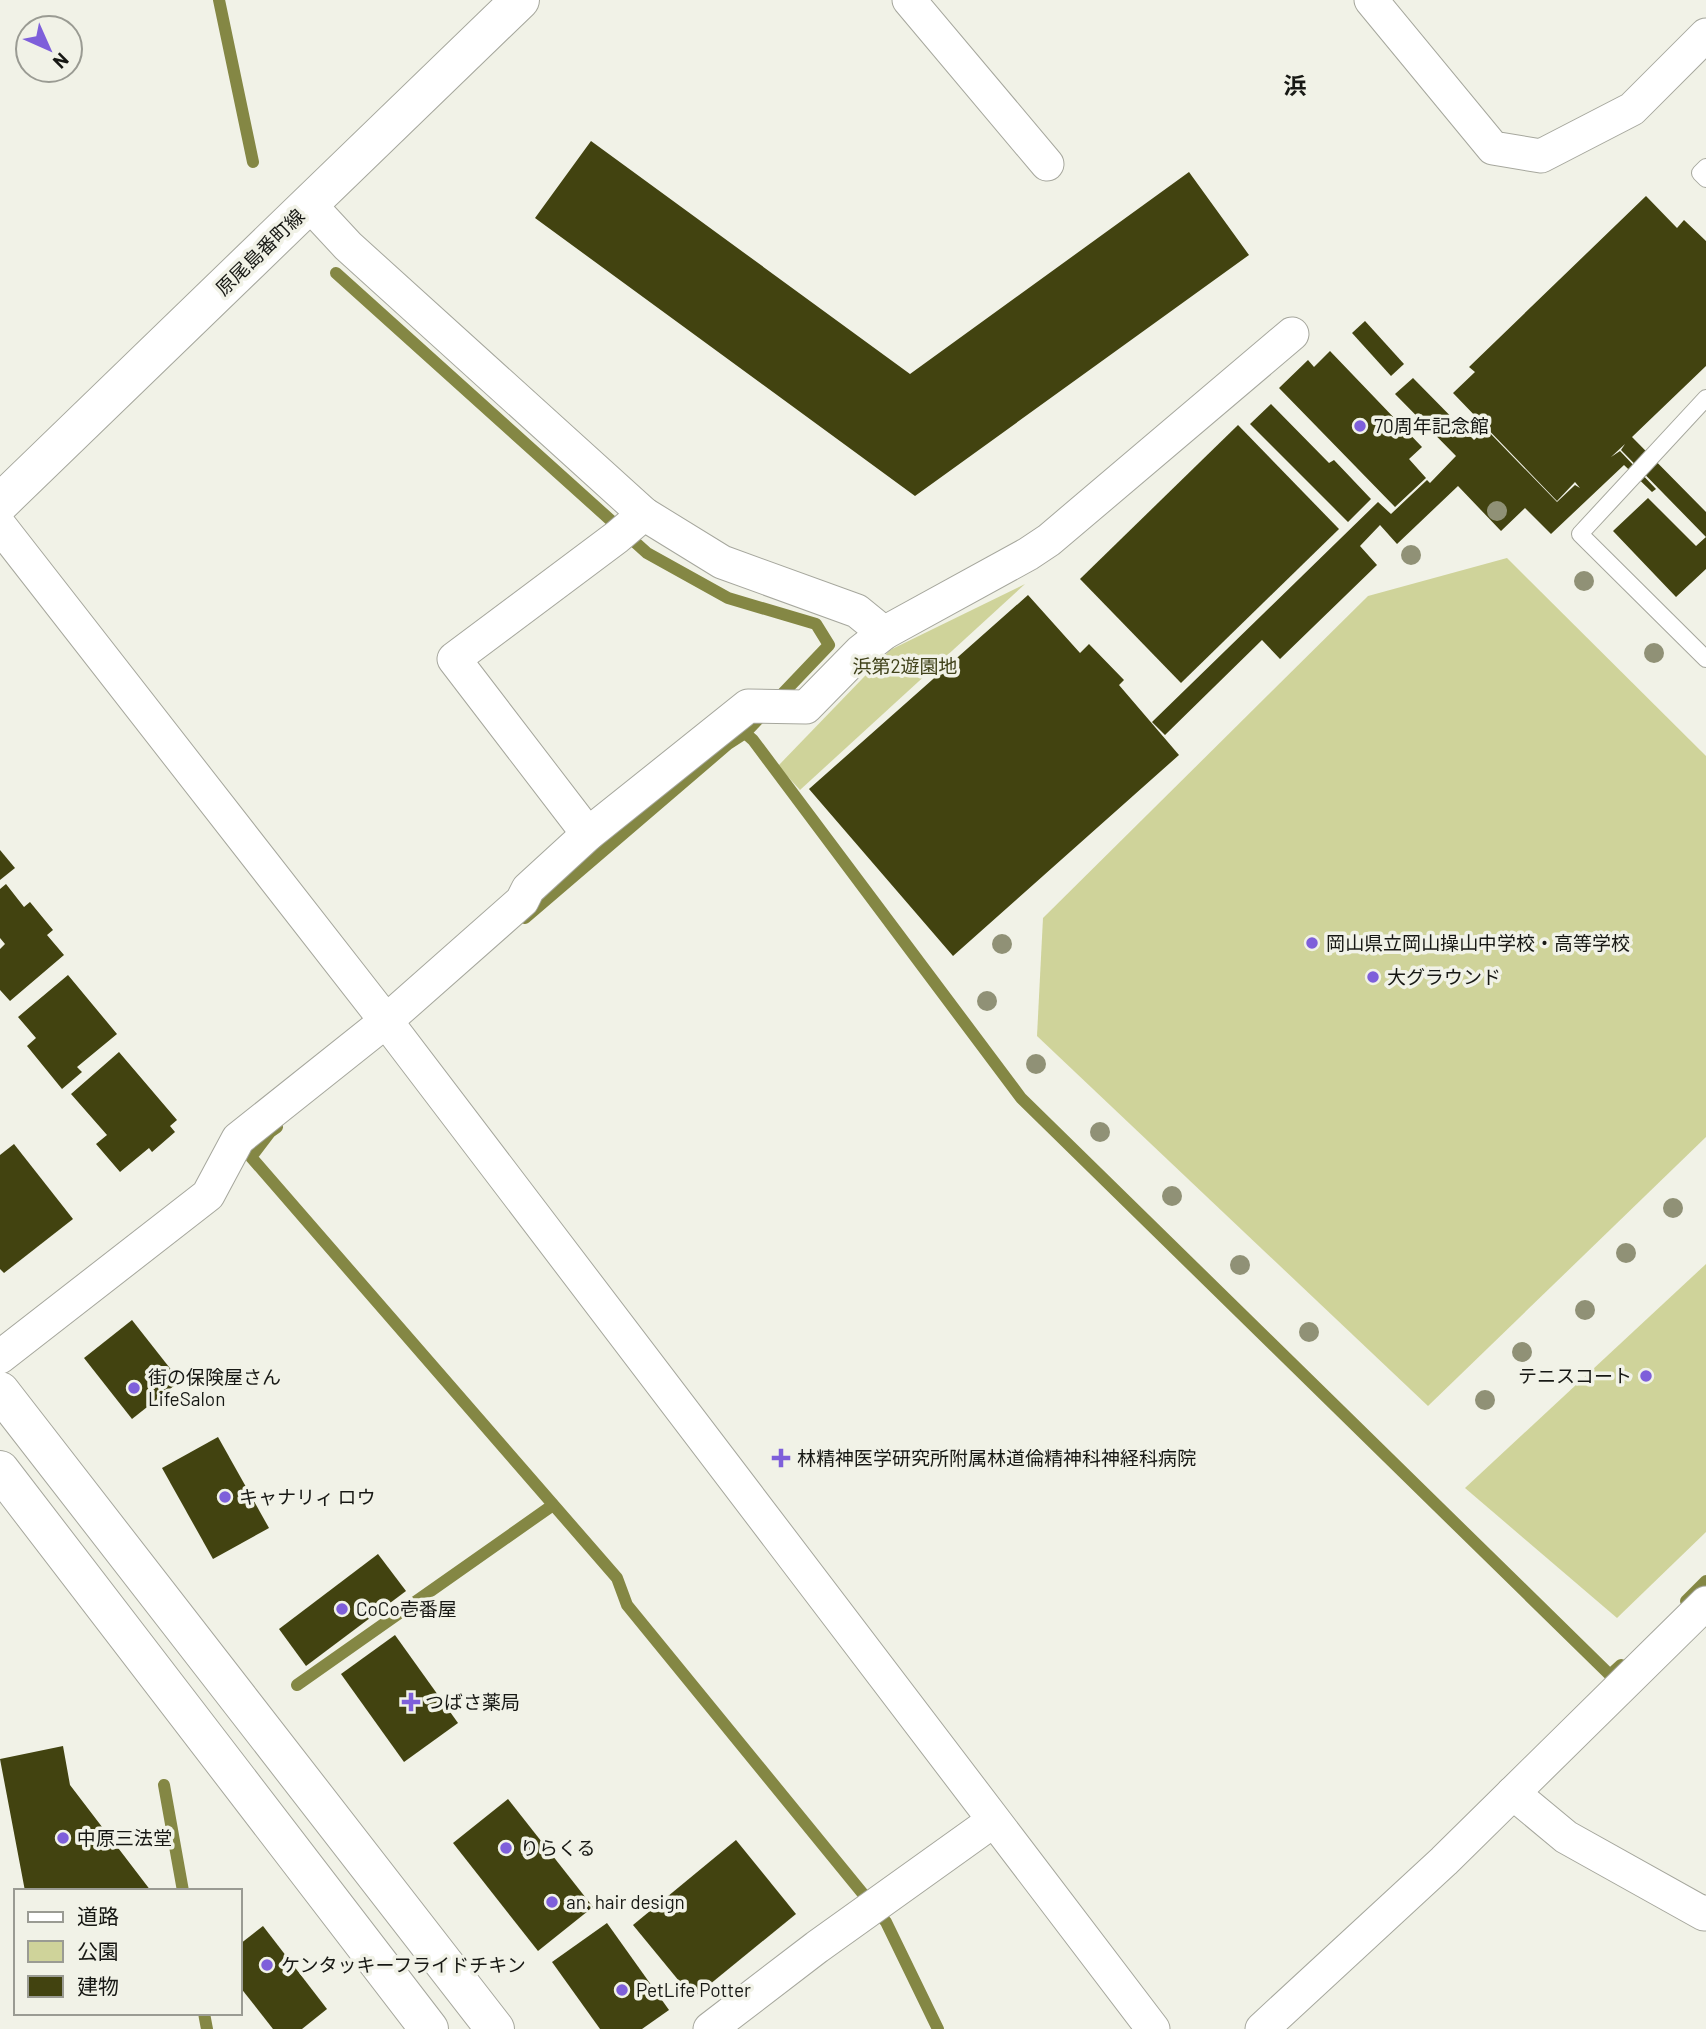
<svg xmlns="http://www.w3.org/2000/svg" width="1706" height="2029" viewBox="0 0 1706 2029" font-family="Barlow,'Noto Sans JP',sans-serif">
<rect width="100%" height="100%" fill="#f1f2e7"/>
<g fill="#cfd39a">
<path d="M1507,558l199,198v381l-278,269 -391,-370 6,-118 325,-322z"/>
<path d="M1025,584l-225,206 -22,-24 112,-116z"/>
<path d="M1706,1264v268l-89,86 -152,-130z"/>
</g>
<g fill="none" stroke-linecap="round" stroke-linejoin="round">
<g stroke="#848744" stroke-width="12">
<path d="M219,0l34,162"/>
<path d="M336,273l311,280 81,45 88,26 13,21 -84,88 -17,11 -203,174"/>
<path d="M745,733l8,7 268,358 589,577 11,-10"/>
<path d="M277,1127l-7,5 -19,25 366,421 10,27 259,317 52,107"/>
<path d="M1686,1601l20,-20"/>
<path d="M297,1685l256,-180"/>
<path d="M164,1785l19,106"/>
<path d="M204,2013l3,16"/>
</g>
</g>
<g fill="#424310">
<path d="M591,141l319,233 279,-202 60,83 -334,241 -380,-278z"/>
<path d="M1646,196l31,32 7,-8 22,21v125l-74,71 74,75v57l-30,28 -63,-66 35,-33 48,48 10,-9 -85,-87 4,-6 -14,13 9,-6 36,38 -4,3 -28,-27 -73,69 -26,-26 -24,23 -43,-45 -61,58 -17,-19 -20,21 17,19 -97,94 -18,-19 -97,95 -13,-13 226,-220 13,12 36,-34 3,3 26,-27 -61,-62 18,-16 61,62 12,-11 71,73 18,-17 5,3 -5,-6 -18,19 -104,-108 22,-21 -6,-5z"/>
<path d="M1365,321l39,43 -13,12 -39,-43z"/>
<path d="M1330,351l92,96 -13,12 17,19 -31,29 -116,-119 29,-28 6,7z"/>
<path d="M1271,404l58,59 5,-3 37,39 -23,23 -98,-98z"/>
<path d="M1238,425l101,104 -158,154 -101,-104z"/>
<path d="M1028,595l52,58 9,-9 35,36 -5,5 60,70 -226,201 -144,-167z"/>
<path d="M0,850l15,18 -15,12z"/>
<path d="M6,884l18,23 6,-5 23,28 -6,5 17,20 -54,46 -10,-11v-41l5,-5 -5,-6v-49z"/>
<path d="M68,975l49,59 -40,33 5,5 -20,17 -35,-43 9,-8 -18,-21z"/>
<path d="M119,1052l58,68 -7,6 5,6 -23,20 -3,-4 -29,24 -24,-28 11,-9 -36,-41z"/>
<path d="M14,1144l59,75 -69,54 -4,-4v-114z"/>
<path d="M132,1320l48,61 -48,38 -48,-61z"/>
<path d="M218,1437l51,91 -56,31 -51,-91z"/>
<path d="M378,1554l28,37 -100,75 -27,-37z"/>
<path d="M395,1635l63,88 -54,39 -63,-88z"/>
<path d="M63,1746l7,39 81,106h-126l-25,-132z"/>
<path d="M508,1799l85,108 -55,44 -85,-108z"/>
<path d="M736,1840l60,74 -103,84 -60,-73z"/>
<path d="M607,1923l62,87 -27,19h-42l-48,-67z"/>
<path d="M263,1926l64,83 -25,20h-29l-33,-42v-43z"/>
</g>
<g fill="none" stroke-linecap="round" stroke-linejoin="round">
<g stroke="#a6a79d" stroke-width="18">
<g id="lane">
<path d="M1706,167l-6,6 6,6"/>
<path d="M1706,398l-126,136 126,125"/>
</g>
</g>
<g stroke="#a6a79d" stroke-width="35">
<g id="street">
<path d="M909,0l138,164"/>
<path d="M1371,0l122,148 48,8 91,-47 74,-74"/>
<path d="M309,204l39,42 296,268 78,48 135,49 27,22"/>
<path d="M0,526l386,495 767,1008"/>
<path d="M588,834l-134,-175 163,-122 27,-23"/>
<path d="M0,1357l208,-162 30,-56 148,-118 136,-120 6,-12 60,-55 160,-128 58,1 54,-55 24,-19 144,-79 21,-14 243,-206"/>
<path d="M1513,1793l53,44 138,77 2,-2"/>
<path d="M710,2029l107,-82 176,-126"/>
<path d="M1262,2029l182,-168 262,-258"/>
</g>
</g>
<g stroke="#a6a79d" stroke-width="40">
<g id="secondary">
<path d="M0,503l520,-503"/>
<path d="M0,1391l495,638"/>
<path d="M0,1470l429,559"/>
</g>
</g>
<use href="#lane" stroke="#fff" stroke-width="16"/>
<use href="#street" stroke="#fff" stroke-width="33"/>
<use href="#secondary" stroke="#fff" stroke-width="38"/>
</g>
<g fill="#909176">
<circle cx="1497" cy="511" r="10"/>
<circle cx="1411" cy="555" r="10"/>
<circle cx="1584" cy="581" r="10"/>
<circle cx="1654" cy="653" r="10"/>
<circle cx="1002" cy="944" r="10"/>
<circle cx="987" cy="1001" r="10"/>
<circle cx="1036" cy="1064" r="10"/>
<circle cx="1100" cy="1132" r="10"/>
<circle cx="1172" cy="1196" r="10"/>
<circle cx="1673" cy="1208" r="10"/>
<circle cx="1626" cy="1253" r="10"/>
<circle cx="1240" cy="1265" r="10"/>
<circle cx="1585" cy="1310" r="10"/>
<circle cx="1309" cy="1332" r="10"/>
<circle cx="1522" cy="1352" r="10"/>
<circle cx="1485" cy="1400" r="10"/>
</g>
<g fill="#7e5fda" stroke="#f1f2e7" stroke-width="2.5">
<circle cx="1360" cy="426" r="7"/>
<circle cx="1312" cy="943" r="7"/>
<circle cx="1373" cy="977" r="7"/>
<circle cx="1646" cy="1376" r="7"/>
<circle cx="134" cy="1388" r="7"/>
<path d="M777.5 1447.5h7v7h7v7h-7v7h-7v-7h-7v-7h7z"/>
<circle cx="225" cy="1497" r="7"/>
<circle cx="342" cy="1609" r="7"/>
<path d="M407.5 1691.5h7v7h7v7h-7v7h-7v-7h-7v-7h7z"/>
<circle cx="63" cy="1838" r="7"/>
<circle cx="506" cy="1848" r="7"/>
<circle cx="552" cy="1902" r="7"/>
<circle cx="267" cy="1965" r="7"/>
<circle cx="622" cy="1990" r="7"/>
</g>
<g text-anchor="middle" stroke-width="7" stroke-linejoin="round" paint-order="stroke">
<g font-size="19" fill="#171814" stroke="#f1f2e7">
<text transform="translate(260 252) rotate(-44)" y="7">原尾島番町線</text>
</g>
<g font-size="19" fill="#171814" stroke="#f1f2e7" text-anchor="start">
<text x="1374" y="433">70周年記念館</text>
<text x="1326" y="950">岡山県立岡山操山中学校・高等学校</text>
<text x="1387" y="984">大グラウンド</text>
<text x="1632" y="1383" text-anchor="end">テニスコート</text>
<text x="148" y="1384">街の保険屋さん<tspan x="148" dy="22">LifeSalon</tspan></text>
<text x="797" y="1465">林精神医学研究所附属林道倫精神科神経科病院</text>
<text x="239" y="1504">キャナリィ ロウ</text>
<text x="356" y="1616">CoCo壱番屋</text>
<text x="425" y="1709">つばさ薬局</text>
<text x="77" y="1845">中原三法堂</text>
<text x="520" y="1855">りらくる</text>
<text x="566" y="1909">an. hair design</text>
<text x="281" y="1972">ケンタッキーフライドチキン</text>
<text x="636" y="1997">PetLife Potter</text>
</g>
<g font-size="19" fill="#40421a" stroke="#f1f2e7">
<text x="905" y="673">浜第2遊園地</text>
</g>
<g font-size="23" font-weight="bold" fill="#171814" stroke="#f1f2e7">
<text x="1295" y="94">浜</text>
</g>
</g>
<rect x="14" y="1889" width="228" height="126" fill="#f1f2e7" stroke="#9a9b93" stroke-width="2"/>
<rect x="28" y="1912" width="35" height="10" fill="#ffffff" stroke="#9a9b93" stroke-width="2"/>
<text x="77" y="1924" font-size="21" fill="#171814">道路</text>
<rect x="28" y="1941" width="35" height="21" fill="#cfd39a" stroke="#9a9b93" stroke-width="2"/>
<text x="77" y="1959" font-size="21" fill="#171814">公園</text>
<rect x="28" y="1976" width="35" height="21" fill="#424310" stroke="#9a9b93" stroke-width="2"/>
<text x="77" y="1994" font-size="21" fill="#171814">建物</text>
<g transform="translate(49 49) rotate(135)"><circle r="33" fill="#f1f2e7" stroke="#9a9b93" stroke-width="2"/>
<path d="M0-5L12 26L0 18L-12 26Z" fill="#7e5fda"/>
<text y="-10" font-size="19" font-weight="bold" text-anchor="middle" fill="#171814">N</text>
</g>
</svg>
